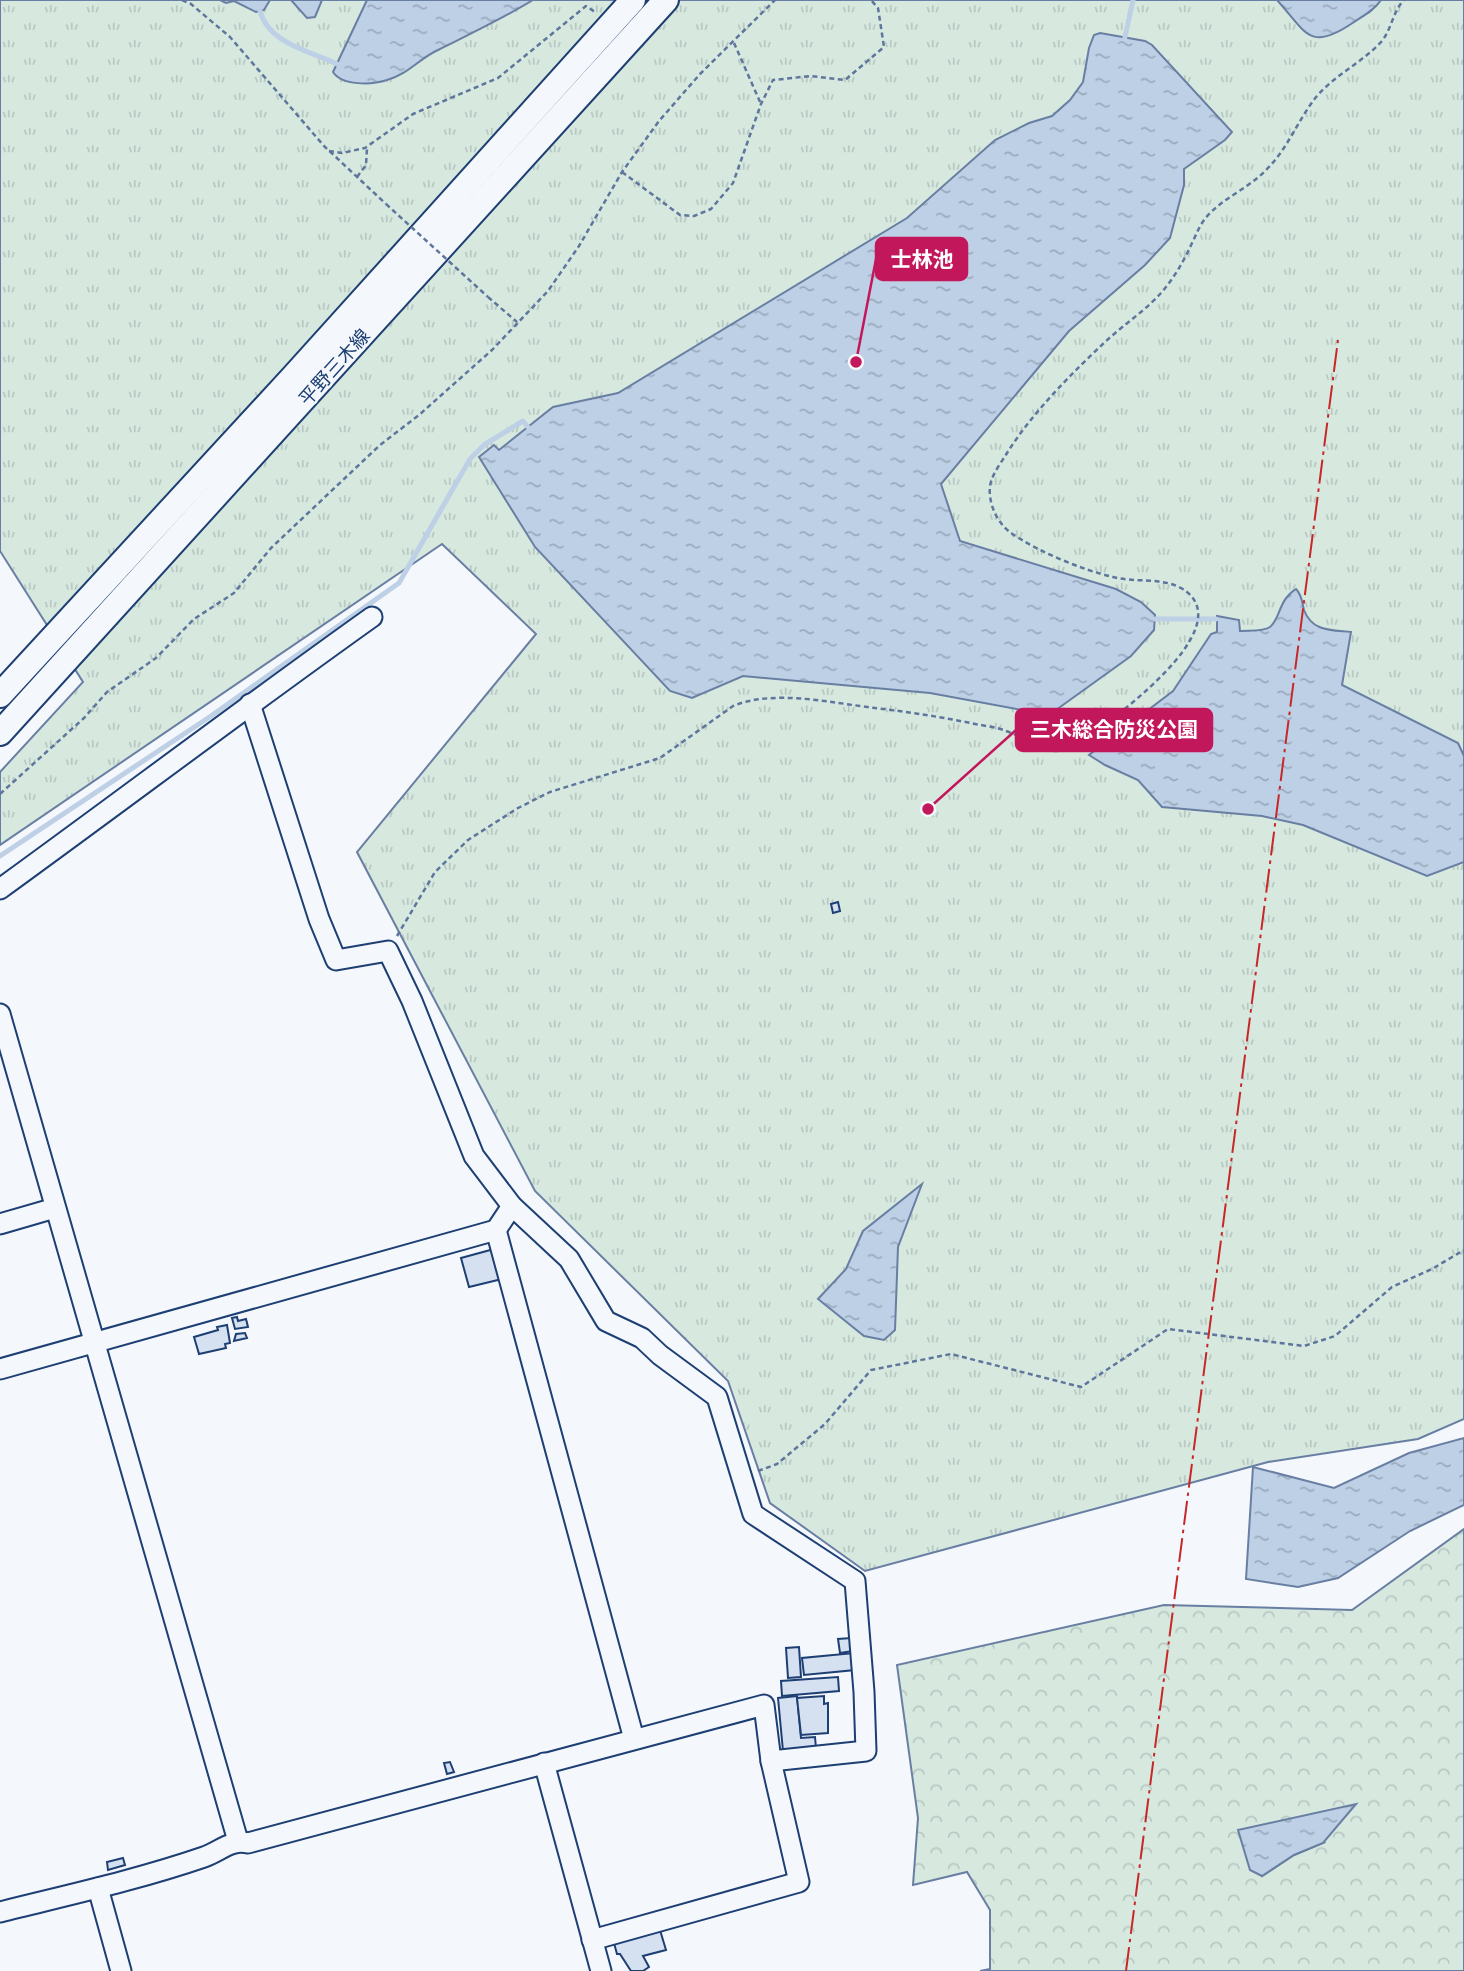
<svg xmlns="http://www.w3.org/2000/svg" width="1464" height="1971" viewBox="0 0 1464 1971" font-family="Overpass,'Noto Sans JP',sans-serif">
<defs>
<pattern id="forest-crowns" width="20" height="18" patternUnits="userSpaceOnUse" patternTransform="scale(1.75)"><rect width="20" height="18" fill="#d7e8df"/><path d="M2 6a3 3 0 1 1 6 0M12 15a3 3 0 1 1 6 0" fill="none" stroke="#b8c8c3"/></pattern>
<pattern id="park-tufts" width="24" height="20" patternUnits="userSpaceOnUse" patternTransform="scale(1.75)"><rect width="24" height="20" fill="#d7e8df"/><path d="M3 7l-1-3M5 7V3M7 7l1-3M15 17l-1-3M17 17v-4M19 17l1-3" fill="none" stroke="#b8c8c3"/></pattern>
<pattern id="water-ripples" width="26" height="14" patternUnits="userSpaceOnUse" patternTransform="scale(1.75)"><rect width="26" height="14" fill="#bed0e5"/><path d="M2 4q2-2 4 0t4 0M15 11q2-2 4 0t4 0" fill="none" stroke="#9aaabe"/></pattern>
</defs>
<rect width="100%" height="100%" fill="#f4f7fb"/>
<path fill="url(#forest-crowns)" stroke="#687fa3" stroke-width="2" fill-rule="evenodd" d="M1464,1529v442h-484l10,-2v-59l-23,-38 -54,13 5,-67 -21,-153 267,-60 188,5zM1239,1830l84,13 -29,12 -32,21z"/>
<path fill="url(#park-tufts)" stroke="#687fa3" stroke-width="2" d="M0,0h1464v1419l-46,20 -150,23 -403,109 -95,-68 -42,-122 -193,-190 -178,-339 179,-218 -94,-90 -442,301v-73l83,-90 -83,-131z"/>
<g fill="url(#water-ripples)" stroke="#687fa3" stroke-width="2">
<path d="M220,0h50l-6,10 -8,2 -22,-11 -8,2z"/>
<path d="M291,0h31l-7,17 -8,1z"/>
<path d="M367,0h166c-31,19 -63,34 -95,50 -18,8 -31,25 -51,30 -15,5 -45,6 -54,-8z"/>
<path d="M1277,0h104c-7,11 -20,17 -30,24 -42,28 -45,8 -74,-24z"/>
<path d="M1100,33l45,8 7,4 80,87 -7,8 -41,29v16l-14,53 -25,27 -76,66 -128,153 19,57 156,48 25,13 14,13 -1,15 -23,26 -82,59 -119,-22 -187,-17 -51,22 -22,-7 -135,-144 -56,-90 15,-12 5,5 54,-43 65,-14 289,-175 88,-78 34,-17 23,-7 18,-16 13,-18 6,-34 5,-13z"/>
<path d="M1296,589c6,6 6,13 8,21 8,22 28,20 47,22l-9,53 116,58 6,13v106l-37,14 -124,-51 -41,-9 -100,-9 -24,-27 -33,-15 -16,-10 84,-64 38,-57 6,-2v-16l22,4 1,11c9,-1 23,1 30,-4 11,-9 8,-27 26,-38z"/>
<path d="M922,1184l-24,63 -3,83 -11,10 -20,-4 -46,-37 28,-30 17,-38z"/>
<path d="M1464,1438v67l-54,26 -72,47 -40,9 -52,-8 7,-112 81,21 75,-35z"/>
<path d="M1356,1804l-33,39 -29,12 -32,21 -12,-6 -12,-40z"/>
</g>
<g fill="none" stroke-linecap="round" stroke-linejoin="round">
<g stroke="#bed0e5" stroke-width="5">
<path d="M260,11c9,33 50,40 77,53"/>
<path d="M1125,37l8,-37"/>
<path d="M1155,619h61"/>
<path d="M0,856l211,-140 188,-133 71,-124 14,-14 39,-24 5,6"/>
</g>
</g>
<g fill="#d5e0f0" stroke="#1d3f73" stroke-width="2">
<path d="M838,902l2,9 -7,2 -2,-9z"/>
<path d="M494,1249l8,30 -33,8 -8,-29z"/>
<path d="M237,1317l1,4 8,-2 2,8 -13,2 -3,-11z"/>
<path d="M227,1325l3,18 -5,1 1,4 -27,6 -5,-17 24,-7 -1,-3z"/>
<path d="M245,1333l2,5 -13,3 2,-7z"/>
<path d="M851,1638l2,13 -13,2 -2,-14z"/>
<path d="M799,1647l2,30 -13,1 -2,-30z"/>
<path d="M854,1653l1,17 -51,5 -2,-17z"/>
<path d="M838,1677l1,14 -57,5 -1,-15z"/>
<path d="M797,1696l4,42 14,-1 1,11 -33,3 -5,-53z"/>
<path d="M824,1696v8l4,-1v30l-27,2 -4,-37z"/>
<path d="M450,1762l4,10 -7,2 -3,-11z"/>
<path d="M123,1858l2,7 -17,5 -1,-8z"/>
<path d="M660,1930l6,20 -23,6 6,11 -6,4h-12l-11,-17h-3l-3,-11z"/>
</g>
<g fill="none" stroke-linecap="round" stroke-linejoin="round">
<g stroke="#1d3f73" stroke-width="23">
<g id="minor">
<path d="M250,704l69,215 17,41 52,-9 24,50 62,155 38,50 57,53 37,62 36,17 18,17 57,42 36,117 102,67 9,111 2,59 -95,10"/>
<path d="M0,889c124,-90 247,-183 372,-272"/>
<path d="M0,1014l238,827"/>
<path d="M0,1224l55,-16"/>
<path d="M496,1230l138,509"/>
<path d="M0,1369l496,-139 16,-24"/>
<path d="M544,1763l57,208"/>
<path d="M98,1888l23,83"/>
<path d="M0,1912c68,-17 137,-32 204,-55 15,-5 27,-18 44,-14l516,-138 7,56 28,121 -207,58"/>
</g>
</g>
<g stroke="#1d3f73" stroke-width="28">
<g id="major">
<path d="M0,695l294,-319 339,-376"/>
<path d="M0,733l666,-733"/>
</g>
</g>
<g stroke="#5e769c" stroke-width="2.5" stroke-dasharray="5 3.5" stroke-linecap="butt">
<path d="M182,0l9,4 39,33 94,109 62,58"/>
<path d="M734,43l27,61"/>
<path d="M329,151l13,2 23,-5 48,-34 85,-36 88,-72 9,6"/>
<path d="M622,172l58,43 14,1 17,-7 22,-26 28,-79 12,-24 38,-4 34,4 39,-33 -6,-39 -7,-8"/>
<path d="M357,177l9,-12 1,-17"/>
<path d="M488,297l29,25"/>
<path d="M0,794l84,-76 23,-26 49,-34 38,-39 40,-26 37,-45 109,-103 39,-30 73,-65 56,-59 31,-45 43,-74 37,-51 41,-47 75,-74"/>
<path d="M397,936l38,-64 33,-32 50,-32 32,-16 110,-34 73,-52c41,-17 99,-3 142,2 34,4 67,9 100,16 10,2 22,3 31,7 23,8 39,26 64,18 30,-20 178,-122 111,-161 -21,-11 -45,-5 -68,-11 -31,-7 -76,-26 -102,-44 -14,-10 -23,-30 -21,-47 2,-12 11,-23 17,-33 26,-41 63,-78 98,-111 18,-17 40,-31 56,-49 13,-15 23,-32 31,-50 4,-8 7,-16 12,-23 16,-21 44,-31 62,-50 22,-21 32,-51 51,-74 19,-22 46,-34 65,-55 10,-13 11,-30 22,-41"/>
<path d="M758,1471l19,-7 48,-40 46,-54 80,-16 130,33 87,-58 136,17 31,-10 57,-49 40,-18 32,-19"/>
</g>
<use href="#minor" stroke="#f4f7fb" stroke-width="19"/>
<use href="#major" stroke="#f4f7fb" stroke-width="24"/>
<path stroke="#5e769c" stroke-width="2.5" stroke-dasharray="5 3.5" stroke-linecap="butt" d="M386,204l102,93"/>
<path stroke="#c62828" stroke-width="2" stroke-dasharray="24 5 3.5 5" stroke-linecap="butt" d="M1126,1971l212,-1631"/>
</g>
<g text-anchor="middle" stroke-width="5" stroke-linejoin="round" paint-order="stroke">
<g font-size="19" fill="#1d3f73" stroke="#f4f7fb">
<text transform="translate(334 367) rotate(-48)" y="7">平野三木線</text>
</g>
</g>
<path fill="none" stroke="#c2185b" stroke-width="2.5" d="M856 362L876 259M928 809L1016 730"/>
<g fill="#c2185b" stroke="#f4f7fb" stroke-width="2.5">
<circle cx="856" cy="362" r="7"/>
<circle cx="928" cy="809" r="7"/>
</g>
<g fill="#c2185b" stroke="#c2185b" stroke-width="2.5">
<rect x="876" y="238" width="91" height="42" rx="7"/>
<rect x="1016" y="709" width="196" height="42" rx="7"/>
</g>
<g font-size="21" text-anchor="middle" font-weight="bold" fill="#fff">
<text x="922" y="267">士林池</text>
<text x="1114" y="737">三木総合防災公園</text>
</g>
</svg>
